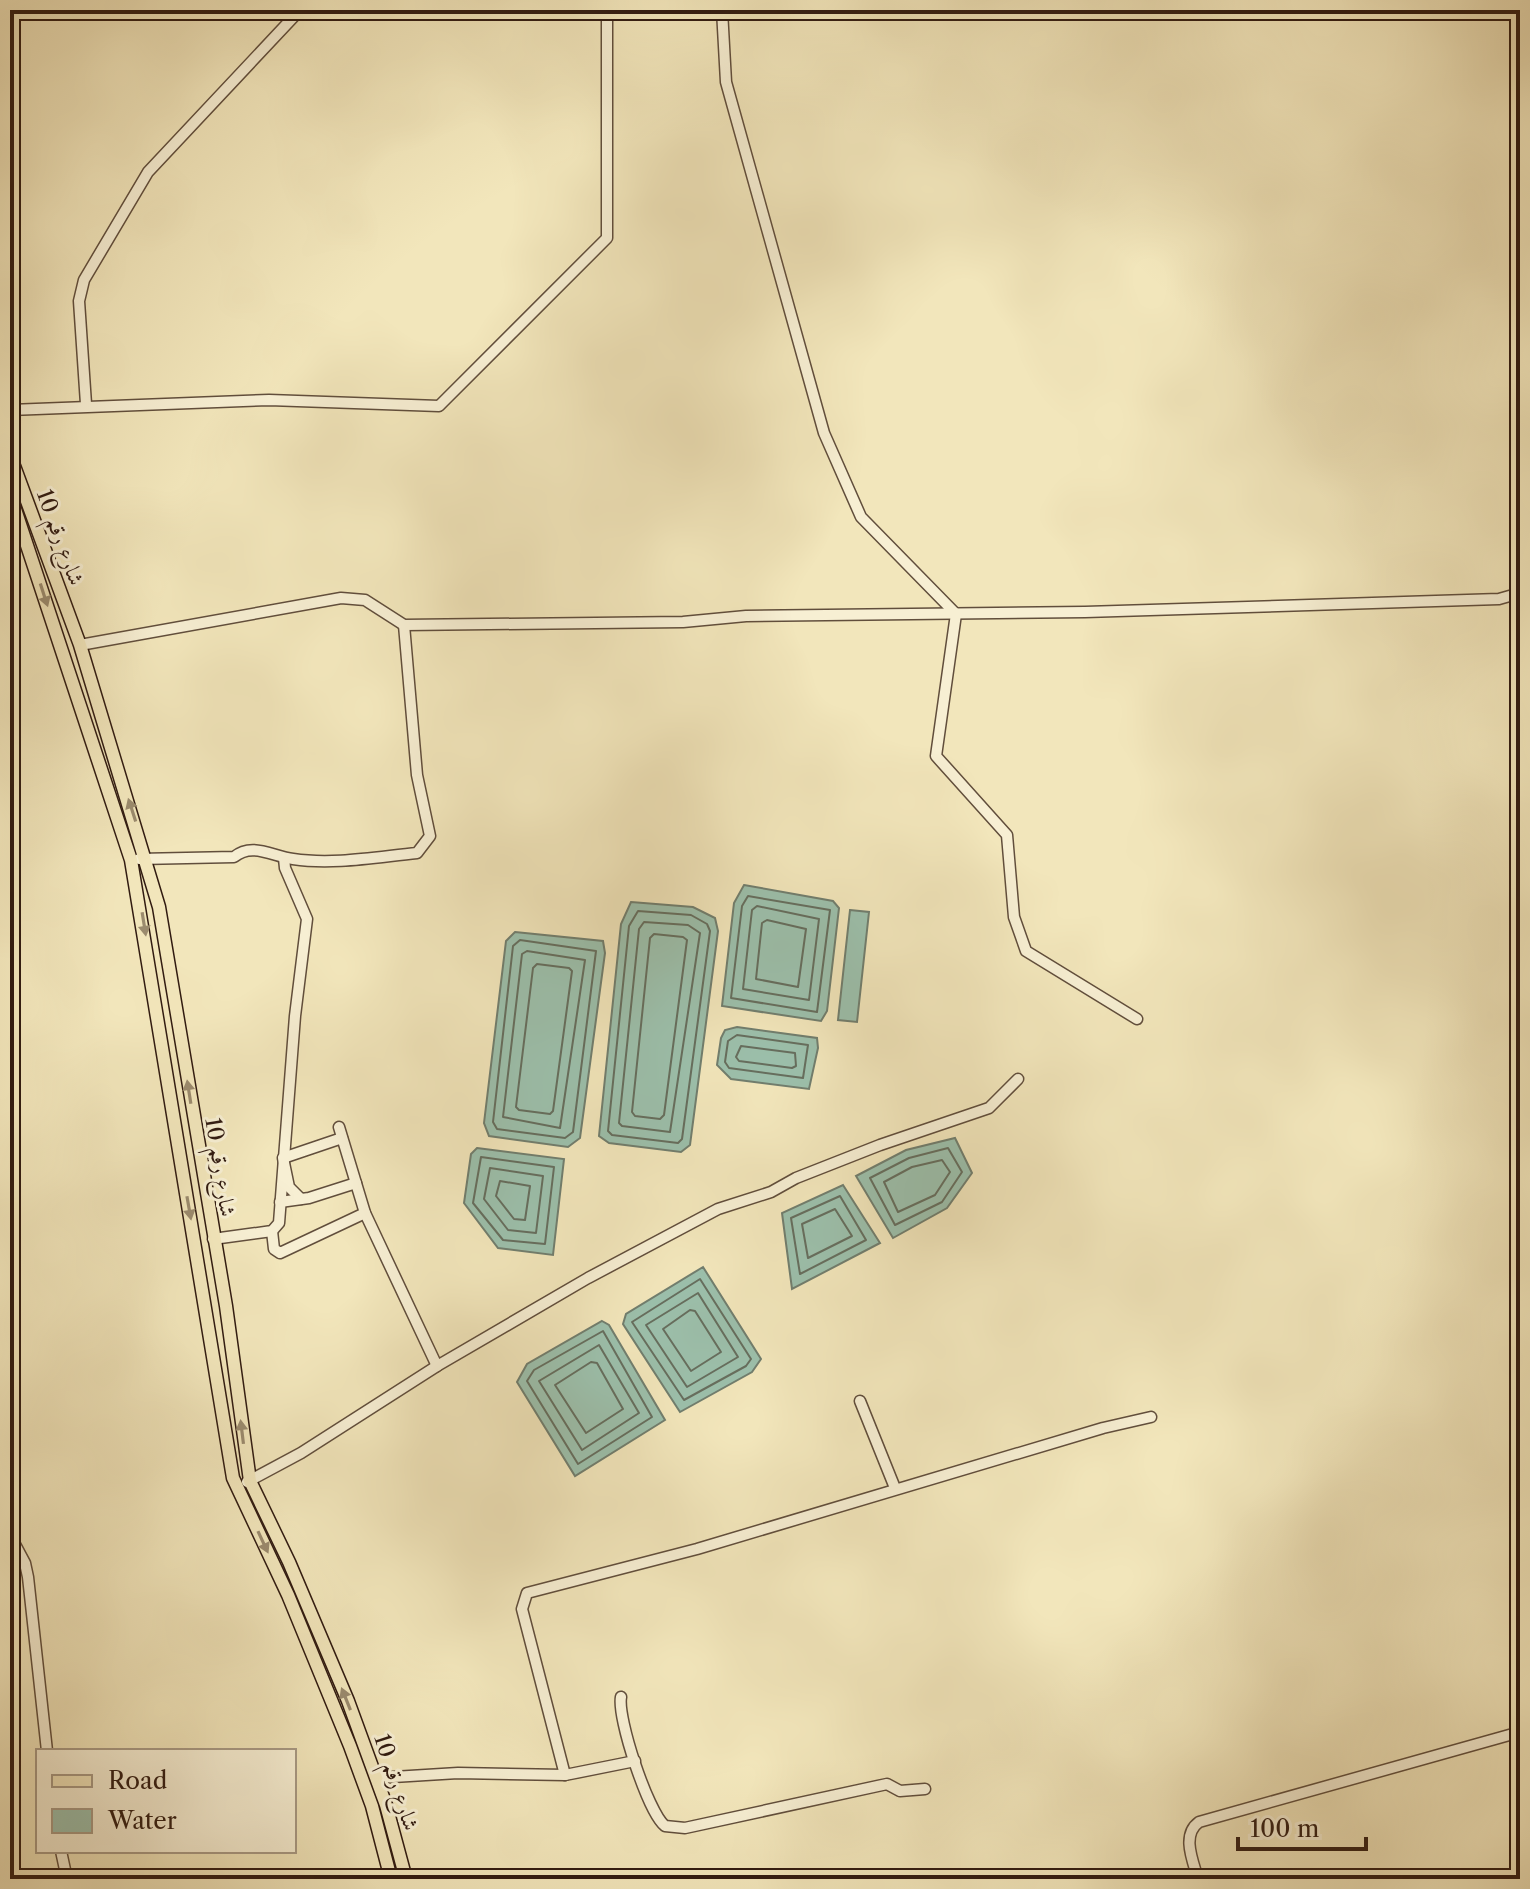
<svg xmlns="http://www.w3.org/2000/svg" width="1530" height="1889" viewBox="0 0 1530 1889" font-family="'Libre Caslon Text',Amiri,serif">
<rect width="100%" height="100%" fill="#f2e6bb"/>
<filter id="stains"><feTurbulence type="fractalNoise" baseFrequency=".0025" numOctaves="4"/><feColorMatrix values="0 0 0 0 .2 0 0 0 0 .09 0 0 0 0 .02 0 0 0 .5 -.17"/></filter>
<radialGradient id="worn" r=".72"><stop offset=".6" stop-color="#630" stop-opacity="0"/><stop offset="1" stop-color="#630" stop-opacity=".3"/></radialGradient>
<g fill="#9cc0ac" stroke="#717e6e" stroke-width="2">
<path d="M744,885l89,16 6,7 -12,103 -6,10 -99,-15 12,-103z"/>
<path d="M631,902l62,5 22,11 3,13 -28,214 -9,7 -72,-9 -10,-7 22,-212z"/>
<path d="M850,910l19,2 -12,110 -19,-2z"/>
<path d="M515,932l88,9 2,12 -25,185 -12,9 -79,-11 -5,-13 22,-182z"/>
<path d="M737,1027l80,11 1,10 -9,41 -78,-10 -14,-14 4,-27 4,-8z"/>
<path d="M955,1138l17,35 -25,35 -54,30 -37,-62 50,-26z"/>
<path d="M477,1148l87,11 -11,96 -55,-7 -34,-45 7,-49z"/>
<path d="M843,1185l37,58 -88,46 -10,-76z"/>
<path d="M703,1267l58,92 -9,13 -72,40 -57,-88 3,-10z"/>
<path d="M602,1321l7,4 56,95 -90,56 -58,-94 10,-18z"/>
</g>
<g fill="none" stroke-linecap="round" stroke-linejoin="round">
<g stroke="#666e5e" stroke-width="2">
<path d="M748,896l82,14 -13,102 -86,-14 11,-92z"/>
<path d="M757,906l62,13 -10,81 -66,-11 9,-79z"/>
<path d="M638,911l53,4 16,9 3,7 -28,208 -4,4 -66,-8 -4,-4 21,-205z"/>
<path d="M767,920l39,9 -8,58 -42,-8 6,-56z"/>
<path d="M644,922l44,3 12,8 -30,199 -48,-6 -3,-3 20,-194z"/>
<path d="M654,934l29,3 4,3 -23,175 -4,4 -25,-3 -3,-4 18,-174z"/>
<path d="M520,940l76,11 -23,181 -8,6 -68,-9 -4,-7 20,-176z"/>
<path d="M527,951l58,9 -25,168 -57,-11 19,-163z"/>
<path d="M537,964l32,4 3,3 -19,140 -3,3 -31,-4 -3,-3 17,-139z"/>
<path d="M737,1035l71,10 -5,33 -74,-10 -4,-6 3,-21z"/>
<path d="M741,1046l54,7 1,13 -4,2 -53,-7 -3,-4z"/>
<path d="M948,1148l14,24 -20,30 -47,23 -25,-47 39,-20z"/>
<path d="M481,1157l73,10 -9,77 -42,-4 -30,-37z"/>
<path d="M942,1160l8,12 -15,23 -37,17 -14,-30 28,-15z"/>
<path d="M490,1168l53,8 -7,57 -28,-3 -24,-31z"/>
<path d="M500,1181l30,5 -5,34 -11,-1 -18,-23z"/>
<path d="M840,1196l26,44 -66,34 -9,-56z"/>
<path d="M835,1209l17,27 -44,22 -6,-34z"/>
<path d="M700,1279l51,80 -5,7 -62,34 -52,-78z"/>
<path d="M698,1293l40,64 -51,30 -41,-62z"/>
<path d="M690,1310l5,1 26,41 -30,19 -28,-42z"/>
<path d="M603,1331l49,86 -74,47 -51,-83 7,-11z"/>
<path d="M599,1345l40,68 -57,37 -43,-69z"/>
<path d="M591,1362l6,1 26,46 -37,24 -31,-48z"/>
</g>
<g stroke="#614e3c" stroke-width="13">
<g id="minor">
<path d="M722,10l4,72 98,351 37,84 95,97 -20,142 71,79 7,82 12,34 111,68"/>
<path d="M86,404l-7,-103 5,-21 64,-108 152,-162"/>
<path d="M10,410l259,-10 170,6 168,-168v-228"/>
<path d="M80,645l261,-47 24,2 39,25 279,-3 63,-6 339,-4 414,-13 21,-6"/>
<path d="M139,859l95,-2c18,-15 38,-1 59,2 40,6 83,-2 124,-6l13,-17 -13,-61 -13,-150"/>
<path d="M339,1127l26,86 72,153"/>
<path d="M301,1199l-12,-12 -6,-29 59,-20"/>
<path d="M280,1202l29,-4 47,-15"/>
<path d="M272,1231l2,18 6,4 85,-40"/>
<path d="M213,1239l59,-8 7,-8 16,-207 12,-97 -22,-51 -1,-10"/>
<path d="M860,1401l35,87"/>
<path d="M247,1482l54,-29 136,-87 151,-88 130,-69 53,-17 25,-14 84,-33 109,-37 29,-29"/>
<path d="M10,1535l15,28 3,14 19,174"/>
<path d="M621,1697c-4,21 27,115 44,129l20,2 202,-44 13,7 25,-2"/>
<path d="M565,1775l-43,-166 5,-16 170,-44 406,-121 48,-11"/>
<path d="M377,1778l81,-5 107,2 70,-14"/>
<path d="M61,1851l6,28"/>
<path d="M525,1879l9,-3 4,3"/>
<path d="M1198,1879c-5,-18 -17,-44 1,-57l321,-90"/>
</g>
</g>
<g stroke="#311b11" stroke-width="15">
<g id="major">
<path d="M10,455l70,190 79,262 67,399 24,175 39,81 59,139 38,104 20,74"/>
<path d="M10,494l121,366 102,618 55,117 62,151 22,60 19,73"/>
</g>
</g>
<use href="#minor" stroke="#f7efd3" stroke-width="10"/>
<use href="#major" stroke="#f2e6bb" stroke-width="12"/>
</g>
<defs><path id="oneway-solid" d="M-6-.8H1V-3.2L6.5 0L1 3.2V.8H-6Z" transform="scale(2)"/></defs>
<g fill="#9b8b6e">
<use href="#oneway-solid" transform="translate(44 595) rotate(72)"/>
<use href="#oneway-solid" transform="translate(132 810) rotate(-108)"/>
<use href="#oneway-solid" transform="translate(144 924) rotate(81)"/>
<use href="#oneway-solid" transform="translate(189 1092) rotate(-99)"/>
<use href="#oneway-solid" transform="translate(189 1208) rotate(80)"/>
<use href="#oneway-solid" transform="translate(242 1432) rotate(-97)"/>
<use href="#oneway-solid" transform="translate(263 1542) rotate(65)"/>
<use href="#oneway-solid" transform="translate(346 1699) rotate(-112)"/>
</g>
<g text-anchor="middle" stroke-width="6" stroke-linejoin="round" paint-order="stroke">
<g font-size="22" fill="#311b11" stroke="#f7efd3">
<text transform="translate(61 537) rotate(70)" y="8">شارع رقم 10</text>
<text transform="translate(221 1167) rotate(81)" y="8">شارع رقم 10</text>
<text transform="translate(397 1782) rotate(72)" y="8">شارع رقم 10</text>
</g>
</g>
<rect width="1530" height="1889" fill="none" stroke="#f2e6bb" stroke-width="40"/>
<rect x="12" y="12" width="1506" height="1865" fill="none" stroke="#311b11" stroke-width="4"/>
<rect x="20" y="20" width="1490" height="1849" fill="none" stroke="#311b11" stroke-width="2"/>
<rect x="36" y="1749" width="260" height="104" fill="#f7efd3" stroke="#a89a85" stroke-width="2"/>
<rect x="52" y="1775" width="40" height="12" fill="#f2e6bb" stroke="#a89a85" stroke-width="2"/>
<text x="108" y="1789" font-size="24" fill="#311b11">Road</text>
<rect x="52" y="1809" width="40" height="24" fill="#9cc0ac" stroke="#a89a85" stroke-width="2"/>
<text x="108" y="1829" font-size="24" fill="#311b11">Water</text>
<path d="M1238 1837v12h128v-12" fill="none" stroke="#311b11" stroke-width="4"/>
<text x="1250" y="1837" font-size="24" fill="#311b11" stroke="#f7efd3" stroke-width="6" paint-order="stroke">100 m</text>
<rect width="100%" height="100%" filter="url(#stains)"/>
<rect width="100%" height="100%" fill="url(#worn)"/>
</svg>
